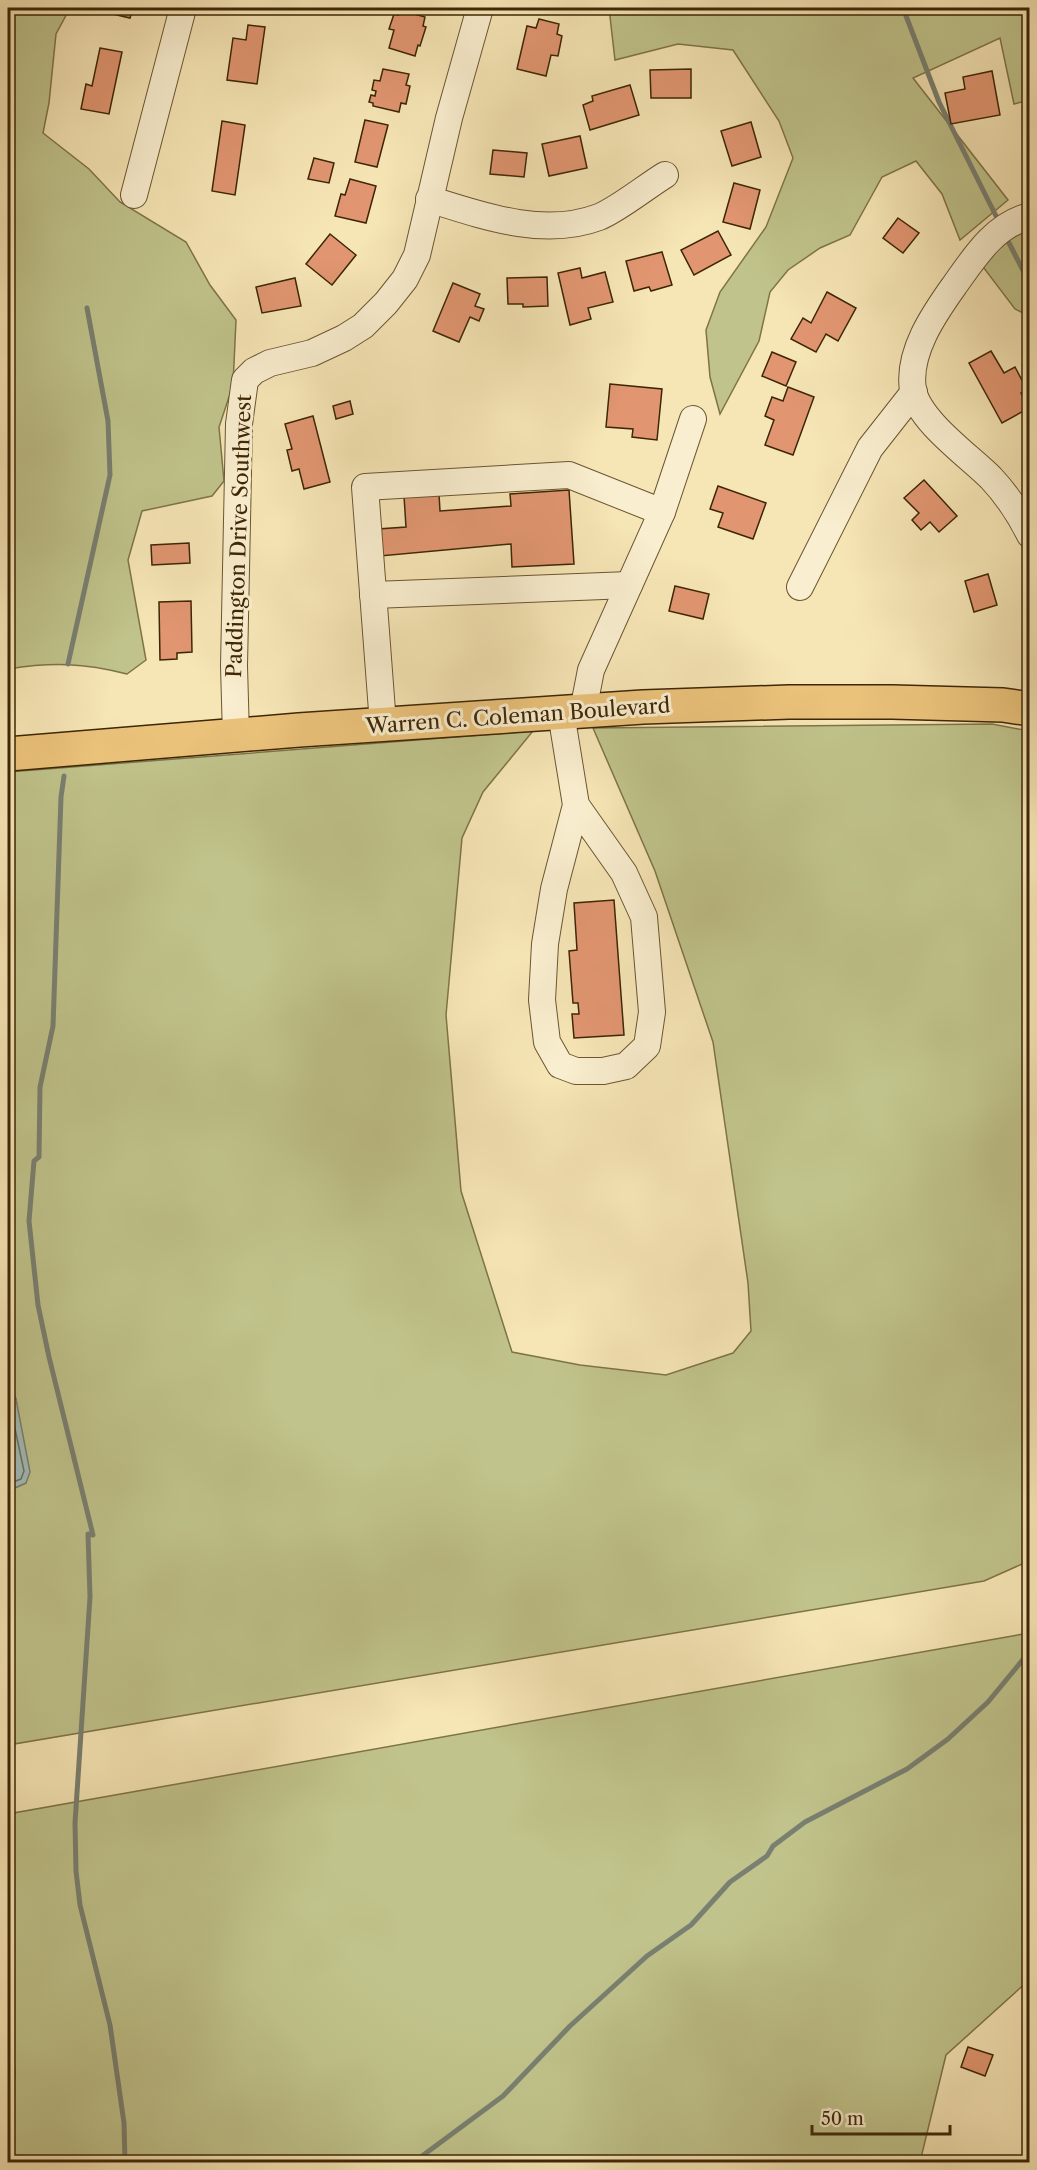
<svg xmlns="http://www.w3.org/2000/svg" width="1037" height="2170" viewBox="0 0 1037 2170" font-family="'Libre Caslon Text',serif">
<rect width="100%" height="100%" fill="#f6e5b5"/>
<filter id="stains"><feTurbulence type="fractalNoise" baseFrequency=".00333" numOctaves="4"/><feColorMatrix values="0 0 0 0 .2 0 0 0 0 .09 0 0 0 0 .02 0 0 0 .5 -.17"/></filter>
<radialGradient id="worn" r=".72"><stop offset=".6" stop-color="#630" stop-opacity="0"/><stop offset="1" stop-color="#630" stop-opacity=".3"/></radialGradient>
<g fill="#c0c38b" stroke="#7e7448" stroke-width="1.5">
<path d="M8,8h62l-14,26 -7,69 -6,30 46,36 31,33 66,40 24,43 26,35 -3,65 -14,42 5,54 -12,15 -70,15 -14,49 18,100 -19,14c-43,-11 -75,-12 -119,-5v-189l1,-8 -1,-6z"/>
<path d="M609,8h420v92l-15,4 -14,-66 -87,40 95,122 -48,40 -18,-46 -26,-33 -34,16 -32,58 -30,13 -32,22 -18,22 -11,49 -39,73 -10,-37 -4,-47 14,-38 46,-65 27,-69 -14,-37 -46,-71 -55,-6 -63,16z"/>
<path d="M1029,229v87l-14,-7 -35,-46 36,-29z"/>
<path d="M992,724l37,7v830l-45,20 -976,164v-254l18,-8 -10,-84 -8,-19v-608l525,-41 -50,61 -21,46 -16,177 15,176 51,161 68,13 86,10 67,-22 18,-22 -3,-48 -35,-241 -58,-171 -62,-143z"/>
<path d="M1029,1633v347l-83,75 -26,107h-912l7,-89 -7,-83v-176z"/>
</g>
<path fill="#a1bcb8" stroke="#798071" stroke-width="1.5" d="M8,1380l8,19 14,73 -4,11 -18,8z"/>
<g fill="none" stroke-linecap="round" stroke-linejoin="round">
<path stroke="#6f715f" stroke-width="1.5" d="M8,1396l16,75 -3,8 -13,5"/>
<g stroke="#798071" stroke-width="5">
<path d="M903,8l36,94 57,114"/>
<path d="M1009,243l21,41"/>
<path d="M68,664l42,-189 -2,-54 -21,-113"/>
<path d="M64,776l-3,21 -8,229 -13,61 -1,70 -5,4 -5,60 9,84 11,52 44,178 -5,-1 2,63 -15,226 1,48 4,34 30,120 14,98 1,39"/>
<path d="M414,2162l89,-66 67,-70 77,-70 44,-31 39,-43 37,-26 6,-10 32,-24 102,-53 41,-30 40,-37 42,-51"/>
</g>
</g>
<g fill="#e19671" stroke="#3d2606" stroke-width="1.5">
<path d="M105,8h28l-3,10 -26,-6z"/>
<path d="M400,10l25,7 -2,9 3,1 -6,19 -2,-1 -3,11 -26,-8 5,-18 -5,-1 5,-15 4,1z"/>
<path d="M539,19l20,5 -2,10 5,2 -4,20 -7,-1 -5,21 -29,-7 10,-43 9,2z"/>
<path d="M248,25l17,2 -8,57 -30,-4 6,-42 13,2z"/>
<path d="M100,48l22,4 -13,62 -28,-5 5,-25 6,2z"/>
<path d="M383,69l26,5 -3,11 4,1 -4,18 -5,-1 -2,9 -26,-6v-3l-4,-1 2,-7 4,1 1,-5 -4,-1 2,-10 6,1z"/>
<path d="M691,69v29h-40l-1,-28z"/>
<path d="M992,71l8,44 -49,9 -6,-31 20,-4 -2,-12z"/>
<path d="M630,85l9,30 -49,15 -7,-25 10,-4 -1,-5z"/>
<path d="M365,120l23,5 -11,42 -22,-5z"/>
<path d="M222,121l23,4 -10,70 -23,-4z"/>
<path d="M751,122l10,35 -29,9 -11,-35z"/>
<path d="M580,136l7,32 -38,8 -7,-32z"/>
<path d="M493,150l34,3 -3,24 -34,-3z"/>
<path d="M314,158l20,5 -5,20 -21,-4z"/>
<path d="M350,179l26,7 -10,37 -31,-7 6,-22 4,1z"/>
<path d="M734,183l26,7 -10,39 -27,-7z"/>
<path d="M898,218l21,15 -16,20 -20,-15z"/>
<path d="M718,231l13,24 -37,20 -13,-25z"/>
<path d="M330,234l26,21 -24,30 -26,-21z"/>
<path d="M662,252l10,33 -21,6 -2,-4 -15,4 -8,-30z"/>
<path d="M580,268l2,10 23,-6 8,30 -25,6 3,11 -21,6 -12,-52z"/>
<path d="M547,277l1,29 -25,1v-3h-15l-1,-26z"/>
<path d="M295,278l6,28 -39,7 -6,-26z"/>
<path d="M453,283l27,11 -5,12 9,3 -5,12 -9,-4 -11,25 -26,-11z"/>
<path d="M827,292l29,16 -18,33 -12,-7 -10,18 -25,-13 12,-21 8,5z"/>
<path d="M991,351l13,22 11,-6 12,23 -6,3 8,15 -27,15 -33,-60z"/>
<path d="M772,352l24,10 -10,24 -24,-10z"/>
<path d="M610,384l52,5 -5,51 -25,-3 1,-8 -27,-2z"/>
<path d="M788,387l26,10 -21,58 -28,-10 9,-25 -9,-4 7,-19 11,4z"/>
<path d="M350,401l3,13 -17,5 -3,-13z"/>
<path d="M313,416l17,66 -26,7 -5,-20 -7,2 -5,-21 5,-1 -7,-25z"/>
<path d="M924,480l33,36 -18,16 -9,-10 -9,8 -9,-10 7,-7 -15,-15z"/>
<path d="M718,486l48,17 -13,36 -35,-12 5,-14 -13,-4z"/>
<path d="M569,490l5,74 -62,3 -1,-23 -131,12 -2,-27 28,-2 -2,-31 35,-2 1,17 71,-5 -1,-12z"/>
<path d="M189,543l1,20 -38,2 -1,-20z"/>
<path d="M988,574l9,31 -23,7 -9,-31z"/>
<path d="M675,586l34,8 -6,25 -34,-8z"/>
<path d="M191,601l1,51 -15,1v6l-17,1 -1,-58z"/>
<path d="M614,900l10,135 -50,3 -2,-24h7l-1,-11h-5l-4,-52 8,-1 -3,-47z"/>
<path d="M968,2047l25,8 -8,21 -24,-9z"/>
</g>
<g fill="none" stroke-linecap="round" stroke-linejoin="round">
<g stroke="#6b5632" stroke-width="28">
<g id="minor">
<path d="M134,195l49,-187"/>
<path d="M429,199c54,17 115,39 170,18 18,-7 48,-31 66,-42"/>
<path d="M1030,216c-36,9 -56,42 -76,70 -20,28 -47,67 -41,104 6,31 56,66 78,88 15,16 29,37 39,57"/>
<path d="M800,587l70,-139 44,-56"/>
<path d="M373,595l256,-10"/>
<path d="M583,711l8,-41 71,-158 31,-93"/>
<path d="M561,713l15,92 -22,84 -9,55 -3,56 5,42 13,23 16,6h27l23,-5 21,-20 5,-34 -8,-95 -20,-44 -48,-68"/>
<path d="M383,724l-18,-237 204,-12 93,37"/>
<path d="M236,736l-2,-70 5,-242 6,-44 9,-9 16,-8 42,-10 32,-15 19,-12 23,-23 19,-24 12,-24 32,-137 31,-110"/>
</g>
</g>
<g stroke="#3d2606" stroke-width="36">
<path id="highway" d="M8,754l291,-24 344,-23 146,-5h103l111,3 27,4"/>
</g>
<use href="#minor" stroke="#f9eecf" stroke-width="26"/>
<use href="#highway" stroke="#ebc27a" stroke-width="33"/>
</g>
<g text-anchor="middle" stroke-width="6" stroke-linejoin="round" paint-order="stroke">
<g font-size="21" fill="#3d2606" stroke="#f9eecf">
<text transform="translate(239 536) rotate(-88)" y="7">Paddington Drive Southwest</text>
<text transform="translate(518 716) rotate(-4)" y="7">Warren C. Coleman Boulevard</text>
</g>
</g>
<rect width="1037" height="2170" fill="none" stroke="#f6e5b5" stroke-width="30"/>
<rect x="9" y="9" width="1019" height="2152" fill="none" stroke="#3d2606" stroke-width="3"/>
<rect x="15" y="15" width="1007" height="2140" fill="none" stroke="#3d2606" stroke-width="1.5"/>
<path d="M812 2125v9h138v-9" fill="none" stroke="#3d2606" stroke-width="3"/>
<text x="821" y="2125" font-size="18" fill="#3d2606" stroke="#f9eecf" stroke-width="4.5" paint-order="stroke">50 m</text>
<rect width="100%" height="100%" filter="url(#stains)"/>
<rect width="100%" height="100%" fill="url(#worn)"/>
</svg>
